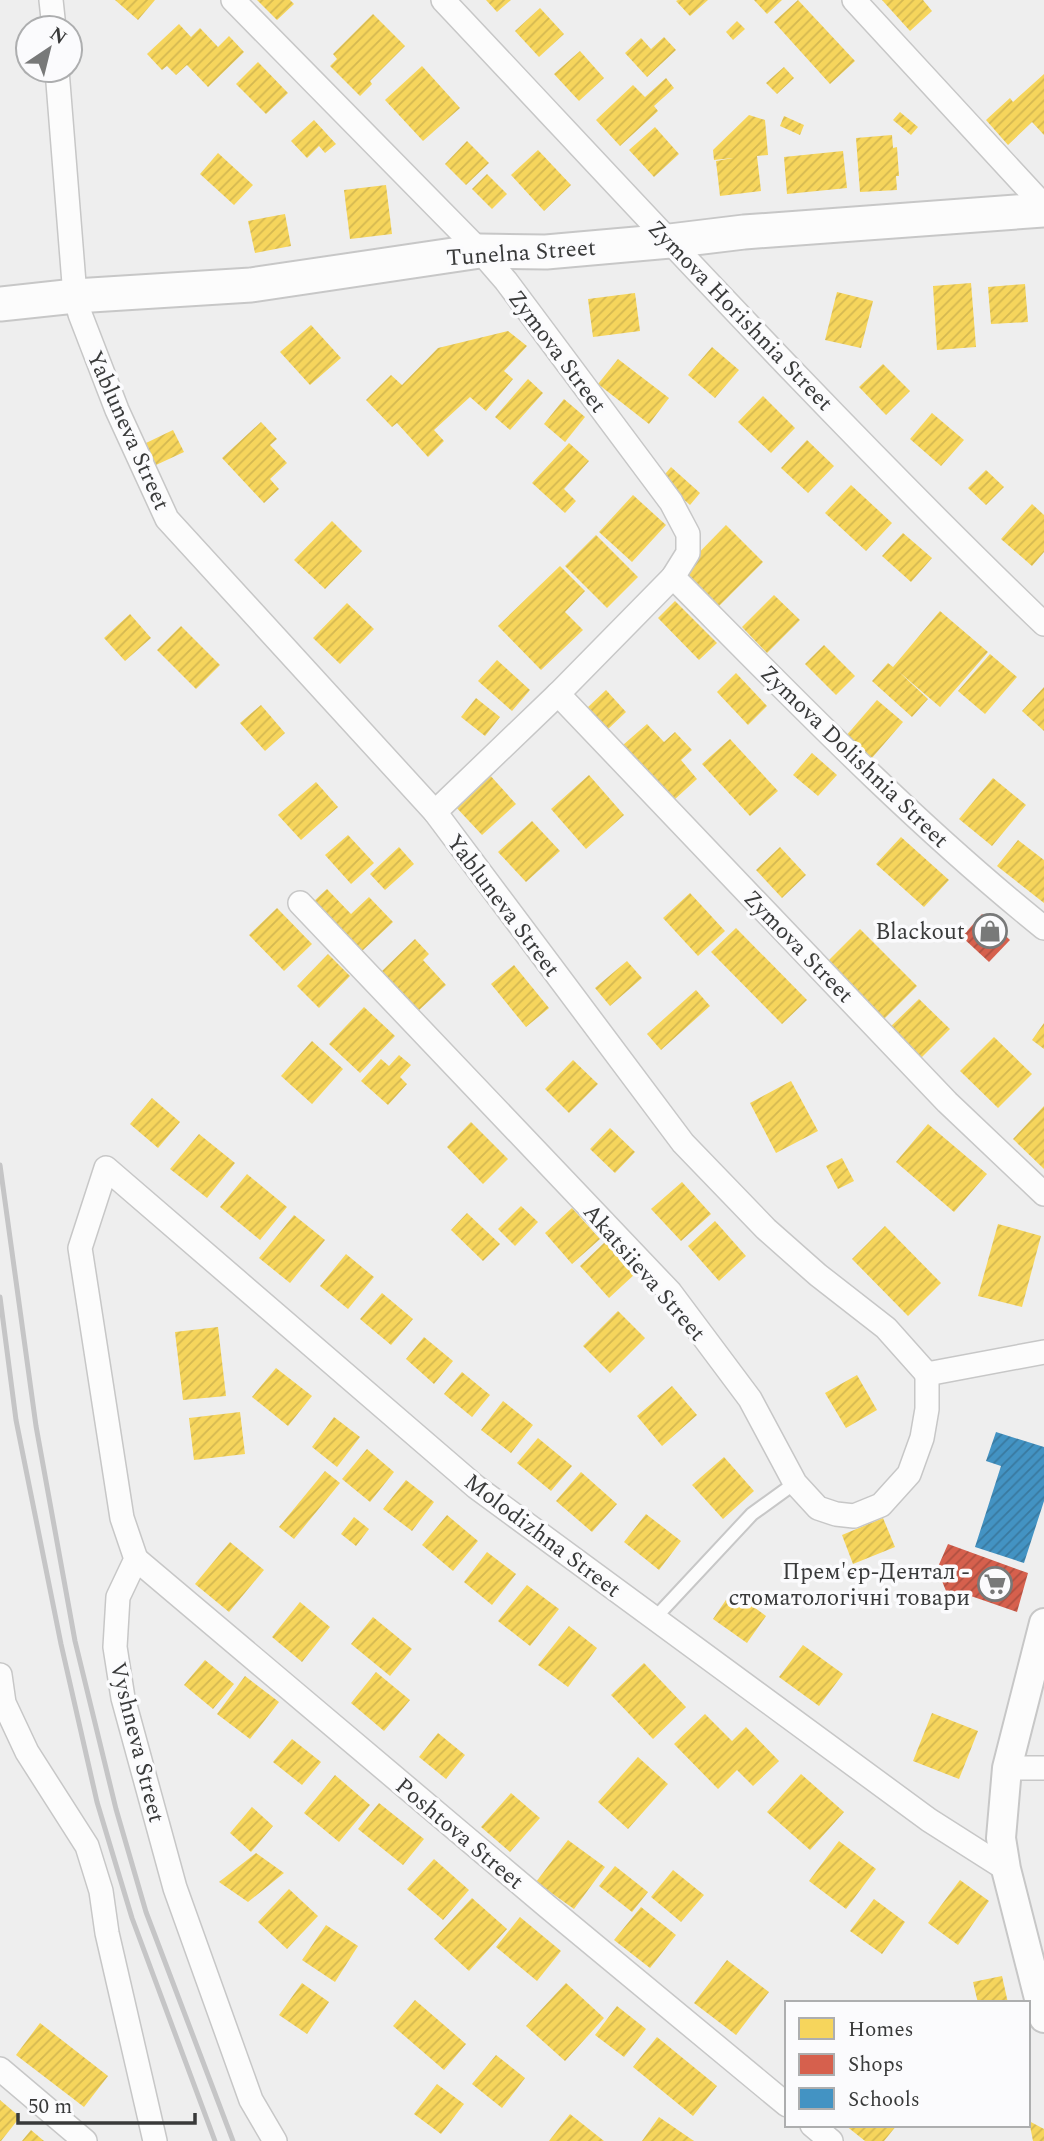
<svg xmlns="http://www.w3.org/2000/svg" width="1044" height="2141" viewBox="0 0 1044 2141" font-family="Spectral,serif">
<defs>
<pattern id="homes-hatch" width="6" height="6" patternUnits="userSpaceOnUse" patternTransform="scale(1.75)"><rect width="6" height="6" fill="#f6d55c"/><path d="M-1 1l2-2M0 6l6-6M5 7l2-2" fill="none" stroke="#d4b851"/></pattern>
<pattern id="shops-hatch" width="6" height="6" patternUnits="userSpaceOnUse" patternTransform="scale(1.75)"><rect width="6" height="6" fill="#d6604d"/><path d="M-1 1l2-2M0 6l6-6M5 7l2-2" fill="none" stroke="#af5041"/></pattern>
<pattern id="schools-hatch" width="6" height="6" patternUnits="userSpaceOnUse" patternTransform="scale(1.75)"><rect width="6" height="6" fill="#4393c3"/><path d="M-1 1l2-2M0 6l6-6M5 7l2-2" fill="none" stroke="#39799f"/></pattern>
</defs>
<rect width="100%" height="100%" fill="#eee"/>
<g fill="url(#homes-hatch)">
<path d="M115,0h40l-17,20z"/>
<path d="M257,0h33l4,4 -17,16z"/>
<path d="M486,0h25l-14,12z"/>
<path d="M678,0h30l-18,16 -14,-15z"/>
<path d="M754,0h28l-15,14z"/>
<path d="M798,0l57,61 -25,23 -56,-62z"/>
<path d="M882,0h41l9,11 -22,20z"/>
<path d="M540,8l24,26 -25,23 -24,-26z"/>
<path d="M373,14l32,32 -35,35 2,3 -12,12 -30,-30 7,-7 -4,-5z"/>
<path d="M737,21l8,8 -12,11 -7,-8z"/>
<path d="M179,24l12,13 9,-9 18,19 11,-11 15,16 -36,35 -21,-22 -11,10 -9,-9 -5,4 -15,-16z"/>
<path d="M664,37l12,13 -29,27 -22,-24 16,-15 10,11z"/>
<path d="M580,51l24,27 -25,23 -25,-27z"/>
<path d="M258,62l30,31 -22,21 -30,-30z"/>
<path d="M422,66l38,42 -37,33 -38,-41z"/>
<path d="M784,67l10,11 -17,16 -11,-11z"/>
<path d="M1044,74v61l-12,-13 -24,23 -22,-25 24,-22 3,4z"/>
<path d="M666,78l8,10 -20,18 4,5 -38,35 -24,-26 37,-35 12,12z"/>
<path d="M900,112l18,15 -7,8 -18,-15z"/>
<path d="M749,115l16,5 3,35 -11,1 4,35 -41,5 -4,-35 17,-3 -19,2 -1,-10z"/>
<path d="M784,116l20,9 -4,10 -20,-9z"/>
<path d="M314,120l22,24 -11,9 -6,-7 -12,12 -16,-17z"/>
<path d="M655,127l24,27 -25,23 -25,-27z"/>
<path d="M892,135l1,13 4,-1 2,29h-3l1,14 -37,2 -4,-54z"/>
<path d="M467,141l22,22 -23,22 -21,-21z"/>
<path d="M538,150l33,35 -27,26 -33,-36z"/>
<path d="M843,151l4,37 -60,6 -3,-37z"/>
<path d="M218,153l35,32 -19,20 -34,-31z"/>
<path d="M487,174l20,20 -15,15 -20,-20z"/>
<path d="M386,185l6,49 -42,5 -6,-49z"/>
<path d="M285,214l6,32 -36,7 -7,-32z"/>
<path d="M971,283l5,64 -39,3 -4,-64z"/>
<path d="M1025,284l3,38 -37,2 -3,-37z"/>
<path d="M837,292l36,9 -12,47 -36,-8z"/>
<path d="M635,293l5,38 -47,6 -5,-38z"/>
<path d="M311,325l30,33 -31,27 -30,-33z"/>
<path d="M508,331l19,15 -23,25 9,8 -27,32 -16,-14 -36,33 10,11 -16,16 -31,-34 -5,4 -26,-27 25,-25 11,10 36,-37z"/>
<path d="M712,347l27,23 -24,28 -27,-23z"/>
<path d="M618,359l51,39 -20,26 -51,-40z"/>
<path d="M883,364l27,27 -24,24 -27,-28z"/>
<path d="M528,379l15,14 -33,37 -15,-13z"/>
<path d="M763,396l32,32 -24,25 -33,-31z"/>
<path d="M564,399l21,18 -20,25 -21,-18z"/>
<path d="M932,413l32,27 -23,26 -31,-27z"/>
<path d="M261,422l16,17 -7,6 17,18 -17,16 9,10 -15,14 -42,-45z"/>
<path d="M173,430l11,22 -28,13 -10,-22z"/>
<path d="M807,440l27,26 -26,27 -27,-25z"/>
<path d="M569,443l20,18 -25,28 12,12 -11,12 -33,-30z"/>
<path d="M671,467l29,26 -10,12 -29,-26z"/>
<path d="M986,470l18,17 -18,18 -18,-17z"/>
<path d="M851,485l41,38 -26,28 -41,-38z"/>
<path d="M633,495l33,30 -34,37 -33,-30z"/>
<path d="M1032,504l12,11v37l-12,14 -31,-27z"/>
<path d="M332,521l30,30 -37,38 -31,-29z"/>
<path d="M726,525l37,37 -45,45 -36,-37z"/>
<path d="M903,533l29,25 -21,24 -29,-26z"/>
<path d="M596,535l42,42 -31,31 -42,-42z"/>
<path d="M560,566l25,25 -20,21 18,18 -42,40 -43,-44z"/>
<path d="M774,595l26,25 -33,33 -25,-26z"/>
<path d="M675,601l42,42 -18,17 -41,-42z"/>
<path d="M347,603l27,26 -34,35 -27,-26z"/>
<path d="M940,611l48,41 -48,55 -42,-36 30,28 -16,18 -40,-36 16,-18 5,4z"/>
<path d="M130,614l21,24 -26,23 -21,-23z"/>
<path d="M181,626l39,39 -24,24 -39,-39z"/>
<path d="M824,645l31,31 -19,19 -31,-31z"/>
<path d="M990,654l27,23 -32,37 -27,-23z"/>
<path d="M497,660l33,30 -18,21 -34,-30z"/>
<path d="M736,673l31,33 -19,19 -31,-33z"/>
<path d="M1044,687v44l-22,-20z"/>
<path d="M606,690l20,22 -19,18 -20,-22z"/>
<path d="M476,698l24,19 -15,19 -24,-19z"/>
<path d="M877,700l26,22 -32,37 -26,-22z"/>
<path d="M261,705l24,28 -20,18 -25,-28z"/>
<path d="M647,724l17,18 11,-10 17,18 -11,10 16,19 -23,21 -51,-55z"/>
<path d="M730,739l48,52 -28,25 -48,-52z"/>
<path d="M812,753l25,22 -19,21 -25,-21z"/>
<path d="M488,773l28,31 -34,31 -28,-30z"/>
<path d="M589,775l35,40 -38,34 -35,-40z"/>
<path d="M993,778l33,27 -34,41 -33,-27z"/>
<path d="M316,782l22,25 -37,33 -23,-25z"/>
<path d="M532,821l28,30 -34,31 -28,-30z"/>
<path d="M348,835l26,28 -23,21 -26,-29z"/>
<path d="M901,837l48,43 -25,27 -48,-43z"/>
<path d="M1018,840l26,20v43l-47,-37z"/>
<path d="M399,847l15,17 -29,26 -15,-16z"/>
<path d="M780,847l26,28 -24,23 -26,-28z"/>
<path d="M327,889l24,25 18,-17 24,25 -32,30 -48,-50z"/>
<path d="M690,893l35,38 -27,25 -35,-38z"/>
<path d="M277,908l35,36 -28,27 -35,-36z"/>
<path d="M736,928l71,72 -25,24 -71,-72z"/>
<path d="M860,929l57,57 -34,34 -57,-57z"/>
<path d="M415,939l14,15 -6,6 23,25 -28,26 -37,-39z"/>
<path d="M328,954l22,22 -31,32 -22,-22z"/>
<path d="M627,961l15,17 -32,28 -15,-18z"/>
<path d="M514,965l35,43 -23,19 -35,-43z"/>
<path d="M696,990l14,16 -49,44 -14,-16z"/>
<path d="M919,999l31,30 -33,33 -31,-31z"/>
<path d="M364,1007l31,29 -35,37 -31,-29z"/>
<path d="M1044,1023v26l-12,-9z"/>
<path d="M994,1037l38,37 -34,34 -38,-37z"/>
<path d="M312,1041l31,28 -31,35 -31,-28z"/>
<path d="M399,1055l12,10 -11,12 7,7 -19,21 -27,-24 20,-22 8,7z"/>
<path d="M573,1060l25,24 -29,29 -24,-24z"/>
<path d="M791,1081l27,50 -42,22 -26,-50z"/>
<path d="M152,1098l28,24 -22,26 -28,-24z"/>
<path d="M1044,1106v63l-31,-30z"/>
<path d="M471,1122l37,37 -25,25 -36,-37z"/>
<path d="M928,1124l59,50 -33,38 -58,-50z"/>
<path d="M610,1128l25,24 -20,21 -25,-24z"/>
<path d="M199,1134l36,29 -28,35 -37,-29z"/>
<path d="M842,1158l12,23 -16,8 -12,-23z"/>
<path d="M247,1174l40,33 -27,33 -40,-33z"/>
<path d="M682,1182l29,32 -30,27 -30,-32z"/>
<path d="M521,1206l17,16 -23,24 -17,-17z"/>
<path d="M572,1208l28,31 -28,25 -27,-31z"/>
<path d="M467,1213l33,31 -17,17 -32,-31z"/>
<path d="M294,1215l31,25 -35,43 -31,-25z"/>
<path d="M715,1221l31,35 -27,25 -31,-35z"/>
<path d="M998,1224l43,12 -19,71 -44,-11z"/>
<path d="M885,1226l56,57 -33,33 -56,-57z"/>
<path d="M606,1241l30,32 -27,25 -29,-32z"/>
<path d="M346,1254l28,23 -26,32 -28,-23z"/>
<path d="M382,1293l31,26 -22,26 -31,-26z"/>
<path d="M618,1311l27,27 -35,35 -27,-27z"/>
<path d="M218,1327l8,69 -43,4 -8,-68z"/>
<path d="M424,1337l29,24 -19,23 -28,-25z"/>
<path d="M276,1368l36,28 -24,30 -36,-29z"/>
<path d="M462,1372l28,23 -18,22 -28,-23z"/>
<path d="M857,1375l20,35 -31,18 -21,-35z"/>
<path d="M672,1386l25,29 -35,31 -25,-30z"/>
<path d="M503,1401l30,24 -22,28 -30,-23z"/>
<path d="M240,1412l5,42 -51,6 -5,-42z"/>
<path d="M334,1417l26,20 -23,30 -25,-20z"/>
<path d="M538,1438l34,28 -21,25 -34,-28z"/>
<path d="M367,1449l27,23 -24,30 -28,-23z"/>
<path d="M724,1457l30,34 -31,28 -31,-34z"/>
<path d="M325,1471l15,12 -46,56 -15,-12z"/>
<path d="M581,1472l36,32 -25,28 -36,-31z"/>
<path d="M406,1480l28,22 -22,29 -29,-22z"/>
<path d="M646,1514l35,27 -22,29 -35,-28z"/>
<path d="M447,1515l31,26 -25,30 -31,-26z"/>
<path d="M354,1517l15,12 -13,17 -15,-12z"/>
<path d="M883,1518l12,29 -42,17 -11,-29z"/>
<path d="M230,1542l34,28 -35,42 -34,-28z"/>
<path d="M487,1552l29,22 -24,31 -28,-23z"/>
<path d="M527,1585l32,24 -29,37 -32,-25z"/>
<path d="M732,1591l34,25 -19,27 -34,-24z"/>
<path d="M300,1602l30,25 -28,35 -30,-25z"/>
<path d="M373,1617l39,32 -22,27 -39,-32z"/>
<path d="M569,1626l28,22 -29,39 -30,-22z"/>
<path d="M803,1645l40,29 -24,32 -40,-29z"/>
<path d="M205,1660l29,24 -21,25 -29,-24z"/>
<path d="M644,1663l42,44 -33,32 -42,-44z"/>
<path d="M376,1672l34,28 -26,31 -33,-28z"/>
<path d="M245,1676l34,26 -29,37 -33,-25z"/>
<path d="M932,1713l46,18 -19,48 -46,-18z"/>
<path d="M705,1714l27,27 14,-14 33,34 -26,25 -16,-16 -19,19 -44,-45z"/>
<path d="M438,1733l27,22 -19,24 -27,-22z"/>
<path d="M292,1739l29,23 -19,23 -29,-23z"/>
<path d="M638,1757l30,27 -40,45 -30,-27z"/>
<path d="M801,1774l43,38 -34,38 -43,-38z"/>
<path d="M335,1775l35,30 -31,37 -35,-29z"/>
<path d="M511,1793l29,25 -30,34 -29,-25z"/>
<path d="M379,1803l45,36 -21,26 -45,-36z"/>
<path d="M252,1807l21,19 -22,26 -21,-19z"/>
<path d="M568,1840l37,27 -31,42 -38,-27z"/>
<path d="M839,1841l37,28 -30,40 -37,-28z"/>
<path d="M256,1853l28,20 -36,29 -29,-20z"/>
<path d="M434,1859l35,31 -26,30 -36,-31z"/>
<path d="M615,1866l33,26 -16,20 -33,-26z"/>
<path d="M673,1870l31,25 -23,27 -30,-25z"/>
<path d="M960,1880l29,21 -31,44 -30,-22z"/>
<path d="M289,1889l29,27 -31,33 -29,-27z"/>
<path d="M472,1898l35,31 -38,42 -35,-32z"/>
<path d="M874,1899l31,23 -23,32 -32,-23z"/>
<path d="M641,1907l35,28 -26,33 -36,-28z"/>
<path d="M520,1917l41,34 -24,30 -41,-34z"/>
<path d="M326,1925l32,21 -23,36 -33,-22z"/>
<path d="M727,1960l42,32 -33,43 -42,-32z"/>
<path d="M1002,1976l6,27h-30l-5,-21z"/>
<path d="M302,1983l27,19 -22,32 -28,-19z"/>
<path d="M566,1983l38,35 -39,43 -39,-35z"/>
<path d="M415,2000l51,44 -22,26 -51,-44z"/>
<path d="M617,2006l29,23 -22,28 -29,-22z"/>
<path d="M40,2023l68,53 -24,31 -68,-52z"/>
<path d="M657,2037l60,49 -24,30 -60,-49z"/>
<path d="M496,2055l29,23 -23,30 -30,-24z"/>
<path d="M437,2084l27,20 -23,30 -27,-20z"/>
<path d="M0,2100l20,17 -19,24h-1z"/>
<path d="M570,2114l34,27h-55z"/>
<path d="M659,2117l35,24h-52z"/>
<path d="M1029,2121l15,8v12h-11z"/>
<path d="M845,2125h52l-13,16h-19z"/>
<path d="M31,2130l13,11h-22z"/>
</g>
<g fill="url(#shops-hatch)">
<path d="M982,914l28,26 -21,22 -27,-25z"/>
<path d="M948,1544l80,29 -11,39 -49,-17 -3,12 -14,-4 -14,-34z"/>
</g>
<path fill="url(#schools-hatch)" d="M996,1432l48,15v54l-20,62 -49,-16 26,-81 -15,-5z"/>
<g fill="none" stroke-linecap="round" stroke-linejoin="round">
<g stroke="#c7c7c7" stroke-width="16">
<path id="service" d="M654,1619l98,-105 43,-31"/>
</g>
<g stroke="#c7c7c7" stroke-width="26">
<g id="minor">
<path d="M51,0l3,28"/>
<path d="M233,0l247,251 26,30 165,221 17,32v19l-15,24 -115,117 -123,118"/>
<path d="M443,0c198,210 393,424 601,624"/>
<path d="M854,0l190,206"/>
<path d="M57,70l18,226 5,18 37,96 50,109 268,293 248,331 83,86 52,46 68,53 41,46 117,-22"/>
<path d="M673,577c120,121 238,244 371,351"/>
<path d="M558,694l389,408 97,92"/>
<path d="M300,903l370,389 80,107 45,84 23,25 18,6 18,2 27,-11 28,-31 13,-36 5,-29v-35"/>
<path d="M136,1559l412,348 239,198"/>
<path d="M0,1675l4,28 23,49 60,94 14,45 6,42 48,208"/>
<path d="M1007,1768h37"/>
<path d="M0,2069l85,72"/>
<path d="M812,2125l19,16"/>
<path d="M275,2141l-24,-41 -76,-212 -52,-190 -8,-51 3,-50 18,-38 -14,-41 -42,-270 26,-80 370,319 453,333 77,49"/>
</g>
</g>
<g stroke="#c7c7c7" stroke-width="32">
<path id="tertiary" d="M1044,1623l-37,145 -6,70 5,31 38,149"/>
</g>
<g stroke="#c7c7c7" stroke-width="37">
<path id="secondary" d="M0,304l75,-8 176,-11 229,-34 66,1 124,-11 74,-9 300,-22"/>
</g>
<use href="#service" stroke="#fcfcfc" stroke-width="12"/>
<use href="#minor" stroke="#fcfcfc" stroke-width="23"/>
<use href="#tertiary" stroke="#fcfcfc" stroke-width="28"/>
<use href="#secondary" stroke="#fcfcfc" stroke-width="33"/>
<g stroke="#c5c5c6" stroke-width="5">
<path d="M0,1165l36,261 39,215 41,168 30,103 87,229"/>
<path d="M0,1297l16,123 45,224 36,158 35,116 83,223"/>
</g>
</g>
<defs>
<g id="shop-ring" transform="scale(1.75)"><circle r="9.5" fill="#fbfbfd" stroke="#787979" stroke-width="1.5"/><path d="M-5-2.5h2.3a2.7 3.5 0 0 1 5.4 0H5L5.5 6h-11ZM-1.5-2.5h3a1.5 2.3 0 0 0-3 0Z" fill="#787979"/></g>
<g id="supermarket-ring" transform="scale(1.75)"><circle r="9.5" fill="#fbfbfd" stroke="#787979" stroke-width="1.5"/><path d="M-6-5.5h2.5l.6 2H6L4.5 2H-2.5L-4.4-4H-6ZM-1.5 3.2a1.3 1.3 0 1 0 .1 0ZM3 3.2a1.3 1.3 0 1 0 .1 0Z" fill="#787979"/></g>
</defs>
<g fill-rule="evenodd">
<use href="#shop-ring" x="990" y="931"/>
<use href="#supermarket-ring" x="995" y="1584"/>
</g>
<g text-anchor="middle" stroke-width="7" stroke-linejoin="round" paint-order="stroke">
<g font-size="23" fill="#393a3a" stroke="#fbfbfd">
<text transform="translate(521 252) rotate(-4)" y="8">Tunelna Street</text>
<text transform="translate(741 315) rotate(46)" y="8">Zymova Horishnia Street</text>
<text transform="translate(558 351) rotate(53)" y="8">Zymova Street</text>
<text transform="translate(129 430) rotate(66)" y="8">Yabluneva Street</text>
<text transform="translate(855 756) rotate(44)" y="8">Zymova Dolishnia Street</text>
<text transform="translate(504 905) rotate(53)" y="8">Yabluneva Street</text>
<text transform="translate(799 946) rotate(46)" y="8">Zymova Street</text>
<text transform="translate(645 1272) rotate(49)" y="8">Akatsiieva Street</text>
<text transform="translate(543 1535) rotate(37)" y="8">Molodizhna Street</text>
<text transform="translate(138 1742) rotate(76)" y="8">Vyshneva Street</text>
<text transform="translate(460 1833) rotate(40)" y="8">Poshtova Street</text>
</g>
<g font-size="23" fill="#393a3a" stroke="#fbfbfd" text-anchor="end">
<text x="965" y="939">Blackout</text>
<text x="970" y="1579">Прем'єр-Дентал -<tspan x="970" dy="26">стоматологічні товари</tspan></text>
</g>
</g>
<rect x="785" y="2001" width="245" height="126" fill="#fbfbfd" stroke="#adaeaf" stroke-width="2"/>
<rect x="799" y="2018" width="35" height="21" fill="#f6d55c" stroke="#adaeaf" stroke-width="2"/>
<text x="848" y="2036" font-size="21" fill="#393a3a">Homes</text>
<rect x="799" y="2054" width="35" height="21" fill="#d6604d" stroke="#adaeaf" stroke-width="2"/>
<text x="848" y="2071" font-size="21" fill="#393a3a">Shops</text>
<rect x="799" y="2088" width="35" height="21" fill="#4393c3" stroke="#adaeaf" stroke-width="2"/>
<text x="848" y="2106" font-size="21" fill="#393a3a">Schools</text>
<g transform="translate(49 49) rotate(35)"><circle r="33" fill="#fbfbfd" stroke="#adaeaf" stroke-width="2"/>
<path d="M0-5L12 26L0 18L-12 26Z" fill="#787979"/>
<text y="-10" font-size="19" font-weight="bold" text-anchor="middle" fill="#393a3a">N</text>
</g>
<path d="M18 2113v10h177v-10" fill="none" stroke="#393a3a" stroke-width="3.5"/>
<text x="28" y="2113" font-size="21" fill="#393a3a" stroke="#fbfbfd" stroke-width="5" paint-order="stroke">50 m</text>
</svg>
